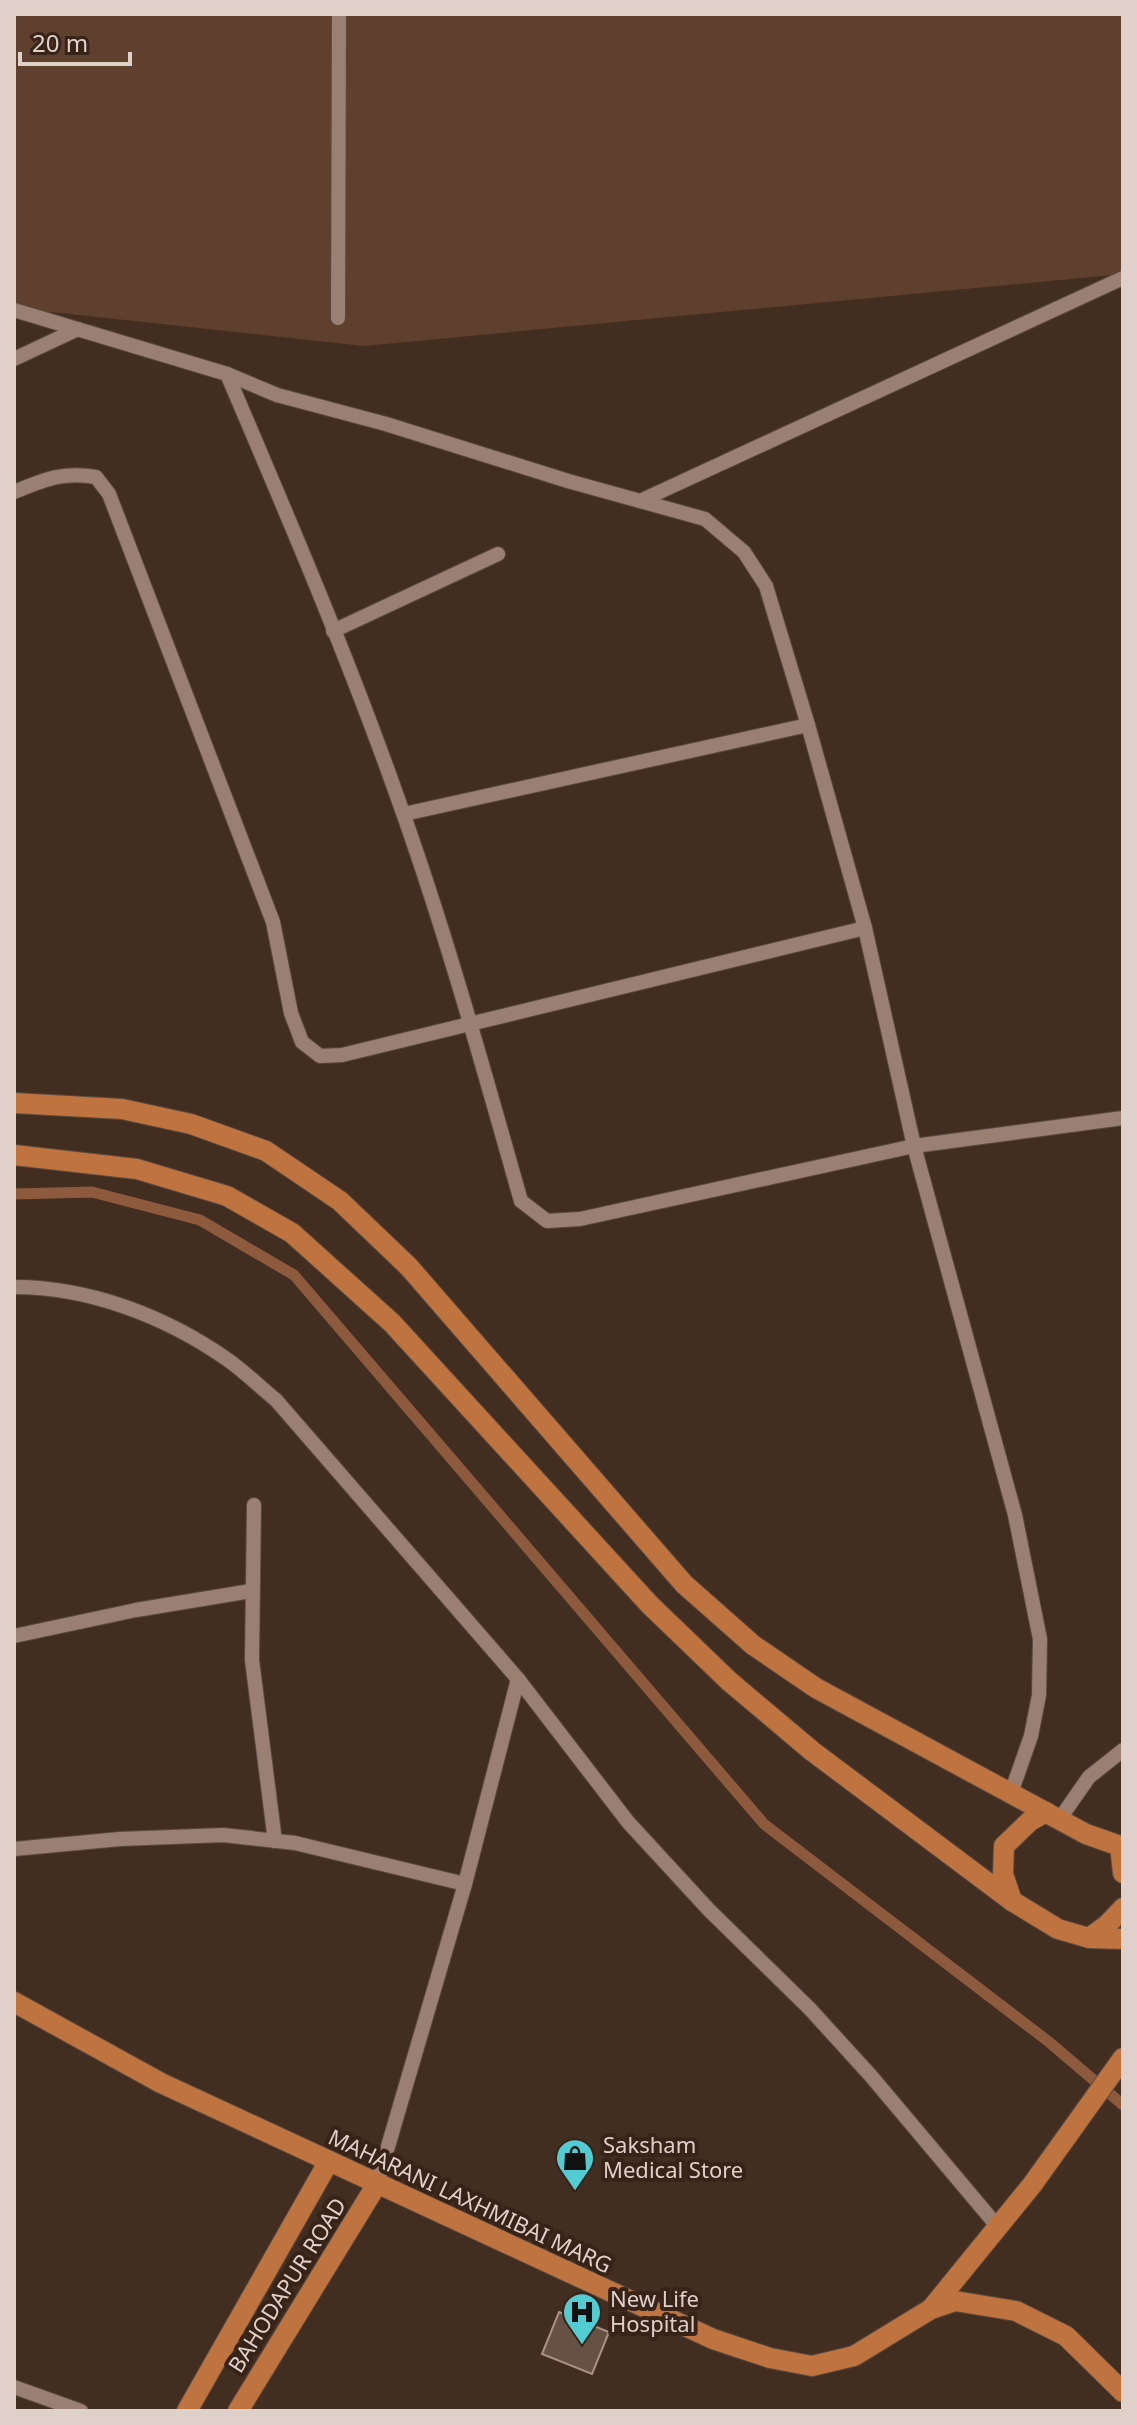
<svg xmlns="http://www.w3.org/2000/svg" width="1137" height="2425" viewBox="0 0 1137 2425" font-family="'Noto Sans',sans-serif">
<rect width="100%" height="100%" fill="#422d21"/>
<path fill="#5f3f2d" d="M14,14h1109v260l-759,72 -350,-38z"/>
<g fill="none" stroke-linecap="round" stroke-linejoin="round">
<path stroke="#8d5a3e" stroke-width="11" d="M14,1194l78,-2 108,28 94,55 470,549 285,218 74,63"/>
</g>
<path fill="#675044" stroke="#ab9183" stroke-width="2" d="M559,2312l50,20 -17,42 -50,-20z"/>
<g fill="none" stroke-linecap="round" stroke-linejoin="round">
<g stroke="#5b4a3f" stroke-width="16">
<g id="minor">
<path d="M14,310l213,64 50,21 109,29 182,57 137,38 39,33 22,34 42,139 57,203 49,218 101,369 25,124 -1,56 -8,41 -20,57"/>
<path d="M338,318l1,-304"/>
<path d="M14,359l64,-30"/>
<path d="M227,374c62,145 124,290 176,439 45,127 81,258 118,388l26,20 33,-2 334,-73 209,-28"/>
<path d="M14,492c30,-12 49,-21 82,-15l13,17 164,428 18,91 11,29 18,14 22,-1 523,-127"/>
<path d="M640,501l483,-223"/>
<path d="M333,631l165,-77"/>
<path d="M404,814l404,-89"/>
<path d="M14,1287c76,0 153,30 214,73 17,12 32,27 48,40l242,279 110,143 81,88 101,99 61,67 127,151"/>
<path d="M254,1505l-2,155 23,181"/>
<path d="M14,1636l122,-26 115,-19"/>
<path d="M1059,1820l30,-43 34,-27"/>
<path d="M14,1849l106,-10 103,-4 72,8 170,41"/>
<path d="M377,2184l88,-300 53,-205"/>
<path d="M14,2387l67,24"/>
</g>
</g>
<g stroke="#5b4a3f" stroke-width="22">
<g id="major">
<path d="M14,1103l108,6 69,15 75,27 74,50 69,66 275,317 69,61 63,43 270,146 37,13"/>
<path d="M14,1155l123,14 90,27 65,37 100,90 258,282 79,76 83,70 200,150 46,28 31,9 34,1"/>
<path d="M1120,1846l3,27"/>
<path d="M1012,1901l-9,-27 1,-28 26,-25 16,-9"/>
<path d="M1089,1938l18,-13 16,-17"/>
<path d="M14,2002l147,81 552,256 57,19 42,8 42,-10 77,-47 24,-8 61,10 50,25 57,56"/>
<path d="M931,2309l101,-124 91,-127"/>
<path d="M187,2411l142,-250"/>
<path d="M238,2411l139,-227"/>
</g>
</g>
<use href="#minor" stroke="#998072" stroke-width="14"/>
<use href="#major" stroke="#bf733f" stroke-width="20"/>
</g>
<defs>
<g id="shop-pin" transform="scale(2)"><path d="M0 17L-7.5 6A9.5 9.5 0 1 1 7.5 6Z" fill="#51ccd2" stroke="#372318"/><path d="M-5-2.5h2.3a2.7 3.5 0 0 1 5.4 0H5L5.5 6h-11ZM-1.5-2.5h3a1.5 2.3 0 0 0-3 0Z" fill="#111"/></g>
<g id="hospital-pin" transform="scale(2)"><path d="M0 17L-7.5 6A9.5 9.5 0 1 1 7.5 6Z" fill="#51ccd2" stroke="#372318"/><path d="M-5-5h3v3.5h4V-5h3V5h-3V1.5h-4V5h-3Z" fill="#111"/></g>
</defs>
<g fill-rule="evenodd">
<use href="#shop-pin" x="575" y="2158"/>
<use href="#hospital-pin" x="582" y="2312"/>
</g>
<g text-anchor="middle" stroke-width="8" stroke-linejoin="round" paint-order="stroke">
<g font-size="22" fill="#dfd1c9" stroke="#372318" text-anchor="start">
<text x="603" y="2153">Saksham<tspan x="603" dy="25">Medical Store</tspan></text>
<text x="610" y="2307">New Life<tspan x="610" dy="25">Hospital</tspan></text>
</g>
<g font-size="22" fill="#dfd1c9" stroke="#372318">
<text transform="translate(470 2201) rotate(25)" y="8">MAHARANI LAXHMIBAI MARG</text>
<text transform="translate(287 2285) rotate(-58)" y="8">BAHODAPUR ROAD</text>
</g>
</g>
<rect width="1137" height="2425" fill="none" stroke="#dfd1c9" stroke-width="32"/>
<path d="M20 52v12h110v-12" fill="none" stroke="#dfd1c9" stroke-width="4"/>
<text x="32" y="52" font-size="24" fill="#dfd1c9" stroke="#372318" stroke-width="6" paint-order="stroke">20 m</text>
</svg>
